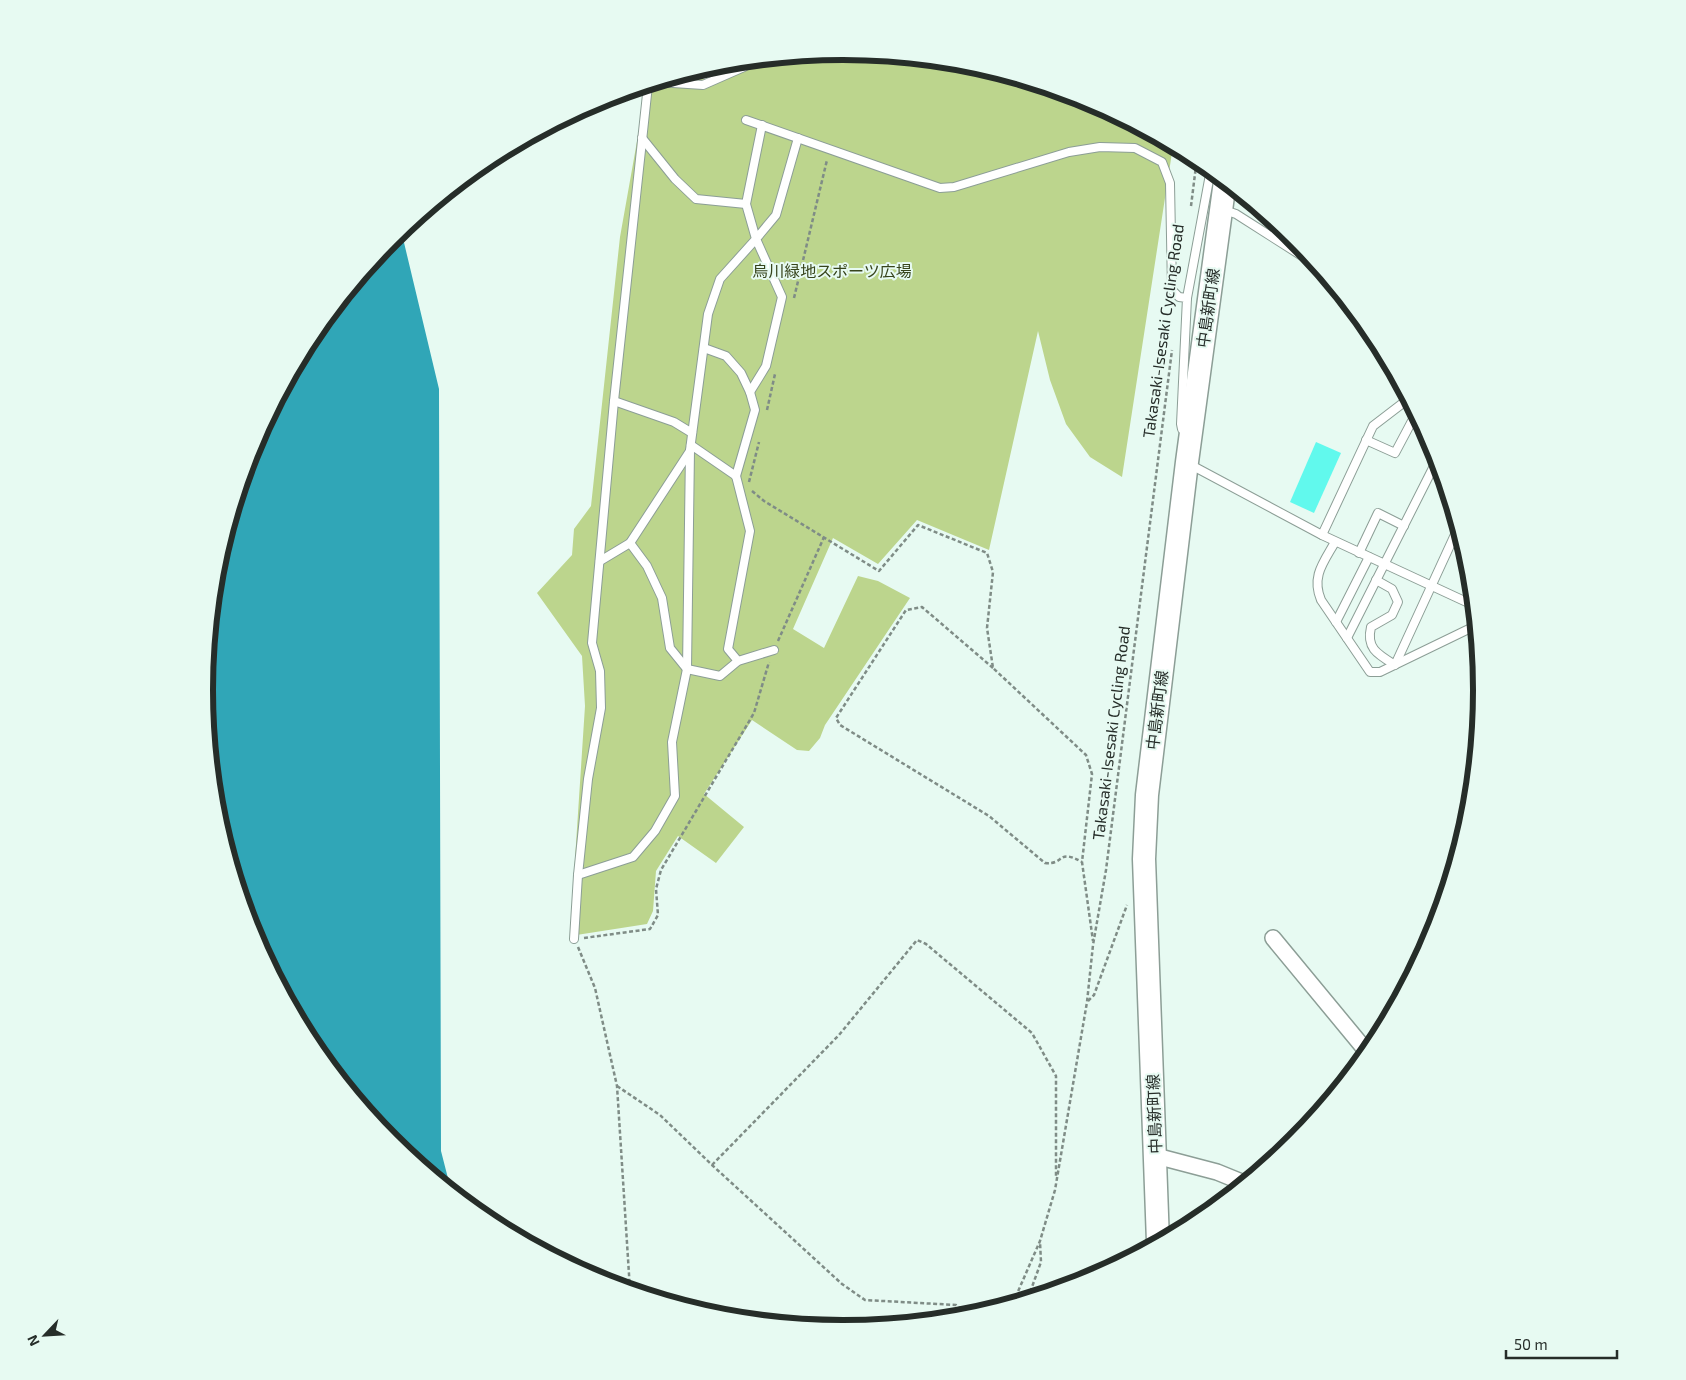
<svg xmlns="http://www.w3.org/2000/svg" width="1686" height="1380" viewBox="0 0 1686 1380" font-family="'Exo 2','Noto Sans JP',sans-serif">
<rect width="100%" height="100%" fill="#e7faf2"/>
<path fill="#bcd58d" d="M843,51l125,13 120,36 85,46 -51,331 -32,-20 -24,-33 -16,-44 -12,-49 -49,219 -72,-30 -39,44 -45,-26 -40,91 31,19 34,-72 20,5 32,17 -85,127 -5,13 -11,13 -12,-1 -45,-30 -48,74 40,33 -28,36 -38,-27 -22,35 -3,40 -6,13 -77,12 15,-230 -3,-50 -45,-63 35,-38 2,-26 17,-23 29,-269 27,-152 30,-9 38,4 2,-16 2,-1z"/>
<path fill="#30a6b7" d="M401,230l38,159 2,762 10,39 -60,-49 -79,-96 -59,-111 -37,-120 -12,-124 13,-125 36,-120 59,-110 80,-97z"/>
<path fill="#61f9ed" d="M1316,442l25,11 -27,60 -24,-11z"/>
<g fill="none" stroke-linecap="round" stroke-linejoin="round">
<g stroke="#8c9e96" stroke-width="10">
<g id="service">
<path d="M658,82l45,3 41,-18"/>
<path d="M746,120l194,68 14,-1 115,-35 31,-5 35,1 27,14 8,21 2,107 7,7 8,1 -6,126 1,5"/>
<path d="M642,138l33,41 21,20 50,5"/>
<path d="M1224,210l12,4 66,42 23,19"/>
<path d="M1187,298l24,-129"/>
<path d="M704,348l22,8 15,17 9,19 5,18 -19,66"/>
<path d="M750,392l16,-26 16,-69 -26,-58 20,-24 22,-77"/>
<path d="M614,401l60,21 18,11"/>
<path d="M1366,440l29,13 17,-32 12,8"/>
<path d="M691,445l45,31 14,55 -22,118 10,12"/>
<path d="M1191,465l131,70 151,70"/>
<path d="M1322,535l51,-109 30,-23 6,-2"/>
<path d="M1335,542c-11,20 -24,34 -14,58l49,72h10l95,-46"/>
<path d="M630,543l17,23 15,32 8,50 17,21 33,7 18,-15 36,-11"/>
<path d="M1359,553l19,-40 26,13"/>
<path d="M600,561l30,-18 60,-92"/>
<path d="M1376,580l16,9 6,13 -6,13 -21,12c-5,21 6,27 24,38l63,-137"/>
<path d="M1336,622l33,-65"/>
<path d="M1347,638l90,-178"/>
<path d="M578,875l55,-18 22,-26 20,-35 -3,-54 15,-73 3,-219 18,-136 12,-35 36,-40 -10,-35 16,-79"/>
<path d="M574,939l4,-64 10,-96 13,-71 -1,-37 -8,-28 22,-242 34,-316"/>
</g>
</g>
<g stroke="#8c9e96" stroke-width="18">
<g id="minor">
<path d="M1273,938l95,115"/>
<path d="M1156,1156l61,16 27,11"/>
</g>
</g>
<g stroke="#8c9e96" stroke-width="25">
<path id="secondary" d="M1158,1242l-14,-383 3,-64 40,-333 38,-281"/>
</g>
<g stroke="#7f8c86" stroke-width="2.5" stroke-dasharray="4 2.5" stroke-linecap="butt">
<path d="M1191,206l6,-48"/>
<path d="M794,298l33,-138"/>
<path d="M767,410l8,-36"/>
<path d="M749,482l10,-40"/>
<path d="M752,491l12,10 115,70 39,-46 69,28 6,19 -6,56 6,40 93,87 6,19 -10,88 11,79"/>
<path d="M778,641l46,-104"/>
<path d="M993,668l-71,-61 -16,3 -70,108 4,7 149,91 56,47c20,2 12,-15 37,-1"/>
<path d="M584,938l66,-9 8,-14 -2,-26 5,-19 93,-157 15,-51"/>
<path d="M578,947l17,41 22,98 13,204"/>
<path d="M1088,1001l6,-6 33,-90"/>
<path d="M617,1086l43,29 52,50 130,119 23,16 91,5 13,11"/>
<path d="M712,1165l127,-130 78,-95 9,4 106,89 24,43v100"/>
<path d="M1028,1298l13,-36 -1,-20"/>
<path d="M1013,1303l27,-62 15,-51 32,-188 6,-57 13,-75 66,-520"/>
</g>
<use href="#service" stroke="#fff" stroke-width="8"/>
<use href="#minor" stroke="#fff" stroke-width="15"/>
<use href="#secondary" stroke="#fff" stroke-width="22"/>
</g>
<g text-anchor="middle" stroke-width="4" stroke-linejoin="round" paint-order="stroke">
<g font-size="16" fill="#37441c" stroke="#e7faf2">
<text x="832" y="277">烏川緑地スポーツ広場</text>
</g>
<g font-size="16" fill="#262d29" stroke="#e7faf2">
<text transform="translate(1208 308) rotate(-82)" y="6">中島新町線</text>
<text transform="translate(1163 331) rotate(-82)" y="6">Takasaki-Isesaki Cycling Road</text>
<text transform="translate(1157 710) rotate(-83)" y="6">中島新町線</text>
<text transform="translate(1111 733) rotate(-83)" y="6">Takasaki-Isesaki Cycling Road</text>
<text transform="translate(1154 1114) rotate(-92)" y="6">中島新町線</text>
</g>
</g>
<path d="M0 0H1686V1380H0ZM213 690a630 630 0 1 1 1260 0a630 630 0 1 1-1260 0Z" fill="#e7faf2" fill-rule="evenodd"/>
<path fill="none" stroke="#262d29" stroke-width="6" d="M213 690a630 630 0 1 1 1260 0a630 630 0 1 1-1260 0Z"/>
<g transform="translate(45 1335) rotate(245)" stroke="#e7faf2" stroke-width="4" paint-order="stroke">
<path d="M0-4L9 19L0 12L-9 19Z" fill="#262d29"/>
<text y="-8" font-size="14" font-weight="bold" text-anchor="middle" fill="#262d29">N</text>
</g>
<path d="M1506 1350v8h111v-8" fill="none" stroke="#262d29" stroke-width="2.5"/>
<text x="1514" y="1350" font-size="15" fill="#262d29" stroke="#e7faf2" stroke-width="4" paint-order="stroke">50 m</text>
</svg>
